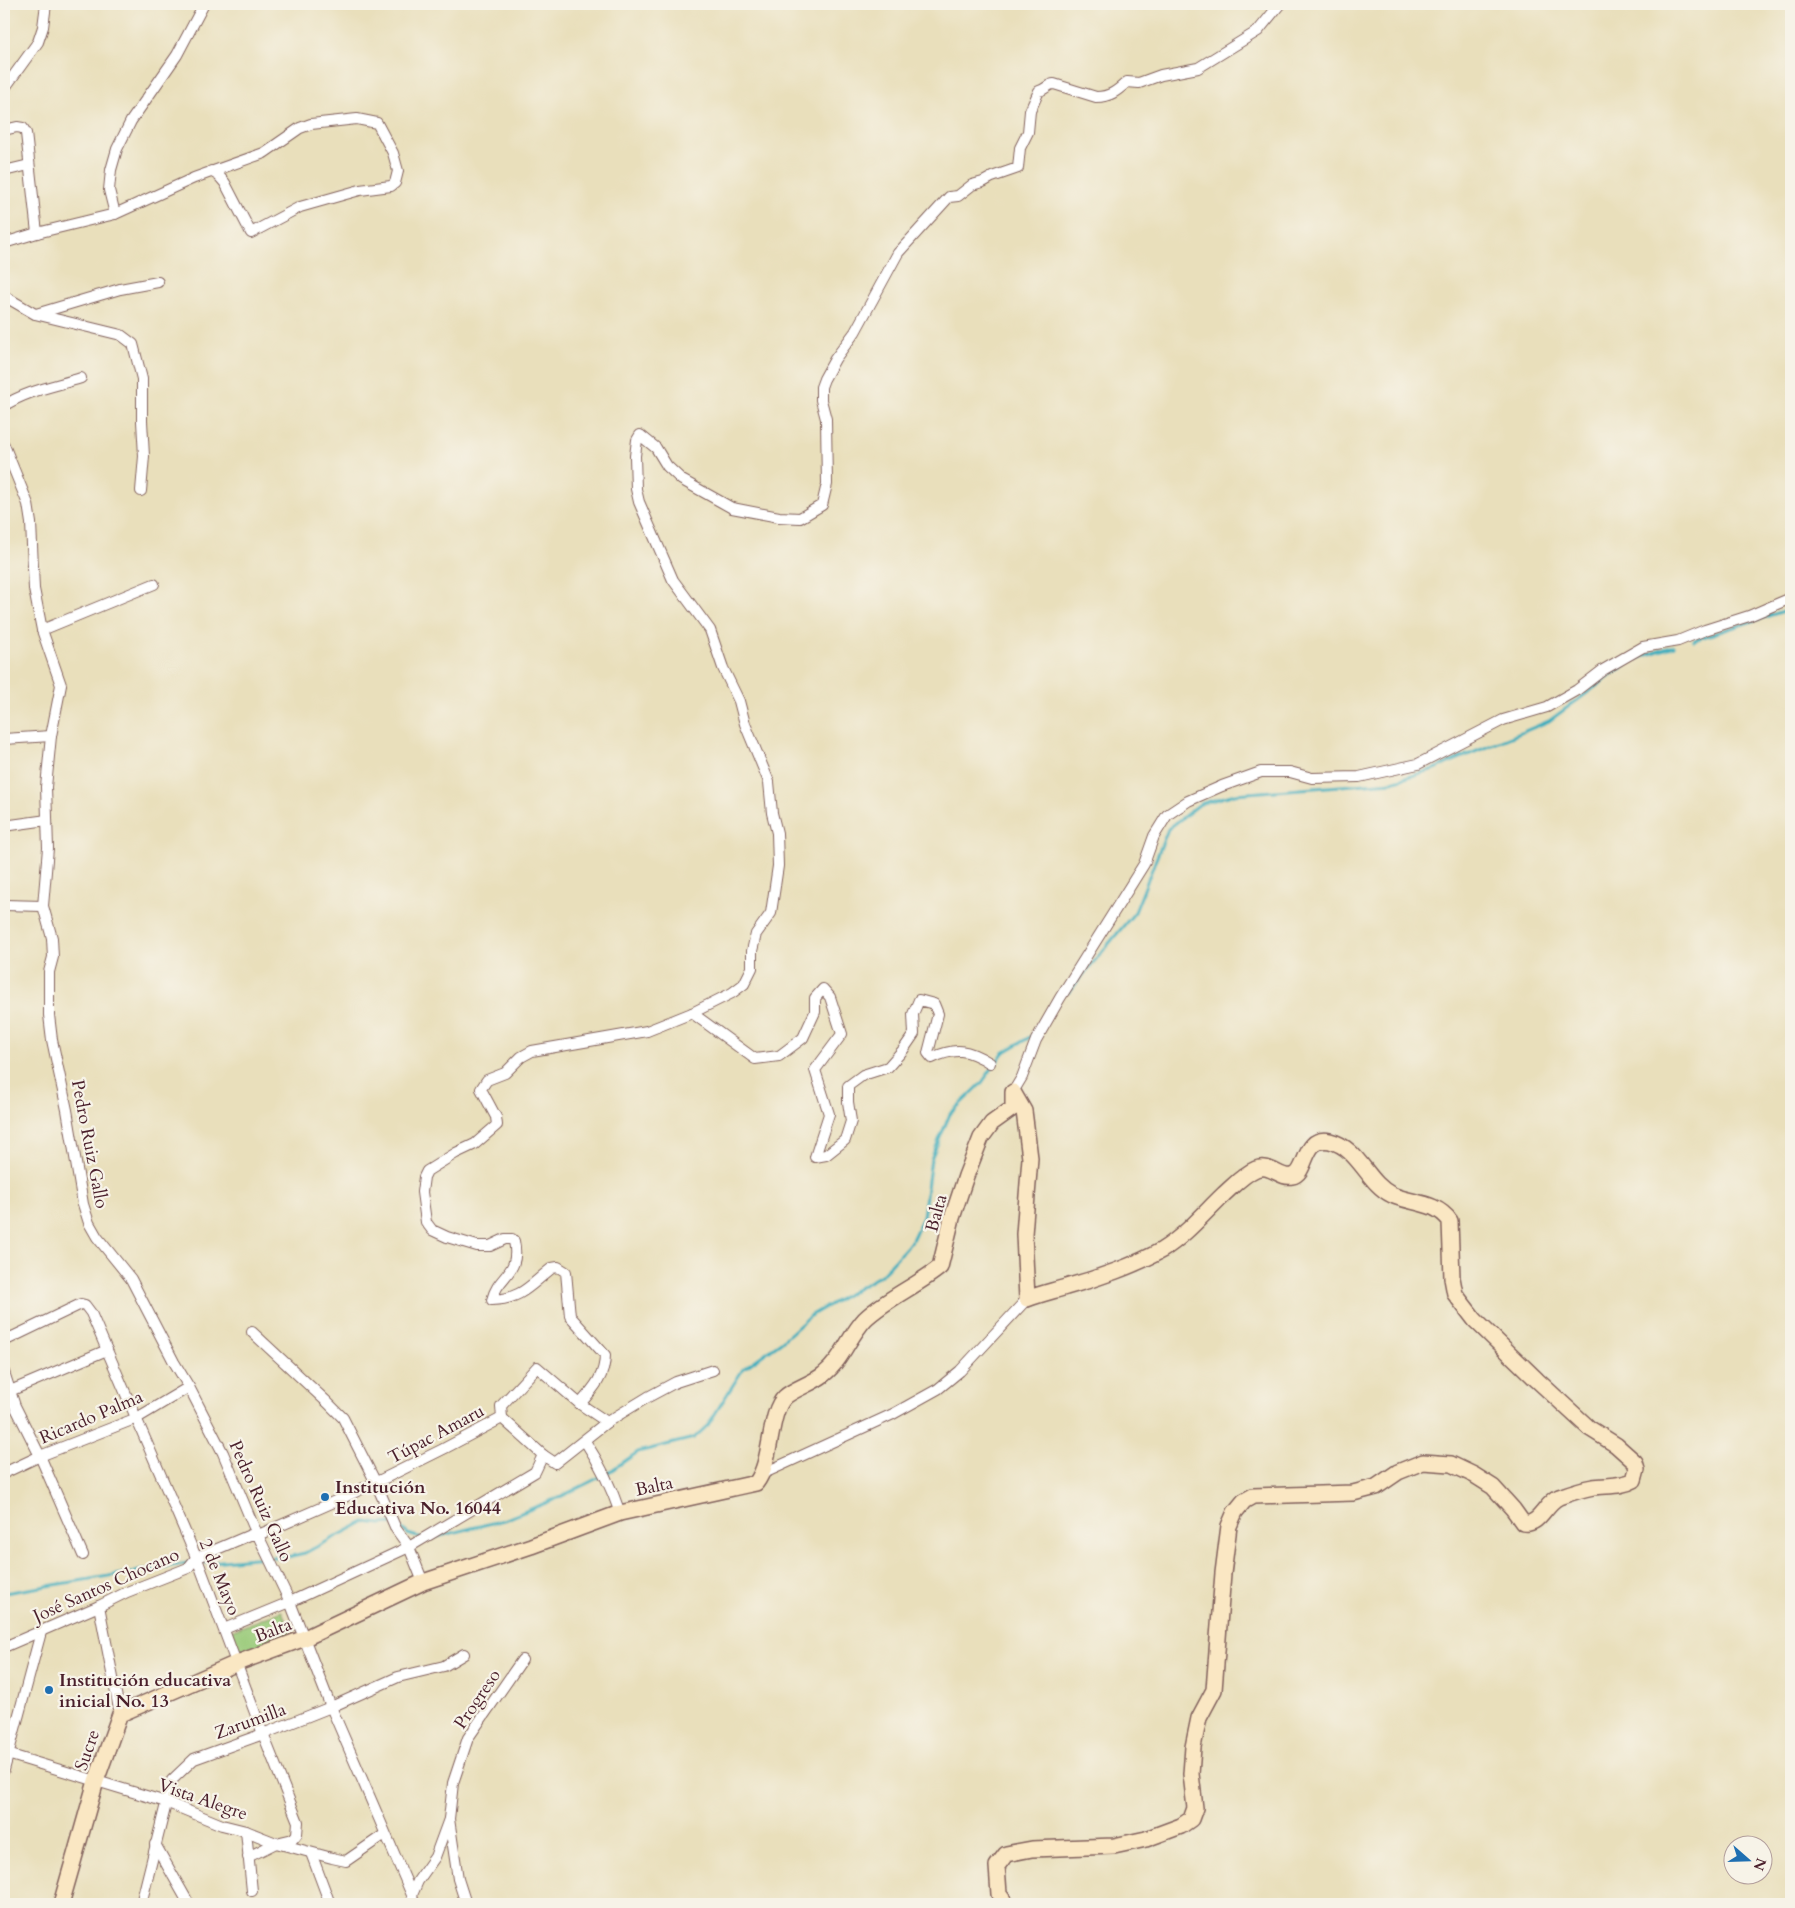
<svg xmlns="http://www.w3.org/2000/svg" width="1795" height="1908" viewBox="0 0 1795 1908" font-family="Cardo,serif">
<rect width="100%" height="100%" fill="#f7f3e8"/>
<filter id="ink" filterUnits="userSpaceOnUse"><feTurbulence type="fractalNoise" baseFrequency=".02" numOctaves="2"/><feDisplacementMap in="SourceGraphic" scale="10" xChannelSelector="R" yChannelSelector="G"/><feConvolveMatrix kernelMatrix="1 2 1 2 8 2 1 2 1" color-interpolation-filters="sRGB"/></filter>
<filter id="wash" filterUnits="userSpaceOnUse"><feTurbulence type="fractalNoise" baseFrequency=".0096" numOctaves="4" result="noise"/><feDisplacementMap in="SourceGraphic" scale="20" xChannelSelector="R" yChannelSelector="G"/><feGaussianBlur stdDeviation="1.12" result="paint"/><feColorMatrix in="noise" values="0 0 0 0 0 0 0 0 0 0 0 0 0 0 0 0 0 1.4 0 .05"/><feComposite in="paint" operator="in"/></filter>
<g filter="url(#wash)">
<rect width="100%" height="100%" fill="#e9dfbb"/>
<path fill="#9aca79" stroke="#727452" d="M282,1611l9,22 -50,21 -10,-23z"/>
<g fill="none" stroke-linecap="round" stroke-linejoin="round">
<g stroke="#41afbe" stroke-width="3">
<path d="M1694,640l93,-30h4"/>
<path d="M1069,992l66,-80 33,-83 32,-25 35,-10 157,-12 42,-13 115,-48 83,-61 42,-14"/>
<path d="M402,1529l6,5 13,4"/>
<path d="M432,1538l72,-18 56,-23 46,-23 32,-22 56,-14 14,-13 35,-56 38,-27 29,-26 71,-41 30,-33 12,-25 8,-58 19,-45 31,-30 22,-31 32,-19"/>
<path d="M272,1557h15l18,-4 59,-31 17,2 11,-1"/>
<path d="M200,1563l66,-6"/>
<path d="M4,1593l185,-30"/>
</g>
</g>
</g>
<g filter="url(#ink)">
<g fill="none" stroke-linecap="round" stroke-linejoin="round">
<g stroke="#82625d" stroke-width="12">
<g id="street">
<path d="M4,89l34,-47 5,-15 3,-23"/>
<path d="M4,130l13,-3 6,1 3,5 11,100"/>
<path d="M4,171l25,-6"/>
<path d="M115,214l-6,-24 2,-20 6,-21 14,-28 46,-66 27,-51"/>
<path d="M4,243l33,-10 78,-19 79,-36 70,-25 36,-25 11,-4 46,-5 20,4 16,30 5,18 -3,12 -4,3 -31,4 -60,17 -49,26 -26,-50 -6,-7 -8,-5"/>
<path d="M4,296l31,18 86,21 12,9 9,35v42l2,35 -3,35"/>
<path d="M36,314l84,-25 38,-7"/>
<path d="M4,406c21,-15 52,-20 77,-28"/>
<path d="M4,445l24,59 3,19 3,66 8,41 19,55 -10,51 -5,51 2,61 -5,58 9,32 1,19 -4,15v43l3,25 15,70 16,94 6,19 8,14 34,42 43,83 15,25 34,66 30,72 37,77 41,105 81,188 2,9"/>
<path d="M42,630l112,-46"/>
<path d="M4,739l47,-3"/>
<path d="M4,826l43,-6"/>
<path d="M4,905l39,1"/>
<path d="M692,1013l63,46 24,-3 24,-18 12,-26v-14l8,-9 7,8 12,37 -27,36 14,44 -14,43 11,-2 19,-15 6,-19 -3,-19v-16l15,-11 25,-8 15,-17 11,-16 -1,-20 6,-14 15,4 4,10 -10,39 4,5c23,-11 36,-9 58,5"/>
<path d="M1013,1092l9,-15 14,-37 24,-42 84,-134 10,-28 13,-21 21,-14 34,-15 39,-14h29l22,6 47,-1 59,-13 85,-44 44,-13 30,-17 26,-20 40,-23 35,-6 27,-11 44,-14 42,-18"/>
<path d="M252,1332l75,70 16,16 33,65 20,46 13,18 14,35"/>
<path d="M4,1341l77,-37 4,1 6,8 108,251 64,170 35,88 -1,12 -4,5 -17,4 -28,14"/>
<path d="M4,1372l11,34 25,50 43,99"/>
<path d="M10,1391l97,-41"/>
<path d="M580,1404c14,-16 25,-28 25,-49l-35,-39 -4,-44 -8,-5 -6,1c-22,17 -30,31 -60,32 6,-26 29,-25 22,-59l-2,-2h-7l-15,7h-13l-30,-9 -15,-7 -6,-8 -4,-30 2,-15 3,-6 29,-18 19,-9 22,-19 -1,-8 -15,-28 6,-9 18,-7 16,-16 11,-6 115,-20 45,-18 40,-20 12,-9 8,-16v-17l4,-17 15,-21 7,-47 -1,-33 -5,-20 -3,-31 -24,-58 -6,-23 -16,-33 -13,-38 -37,-50 -34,-78 -3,-13 -1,-33 2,-16 3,-5 16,13 11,18 15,14 50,28 47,9 21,1 22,-13 5,-21 -1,-65 -5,-19v-13l3,-8 11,-20 20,-27 43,-79 51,-56 9,-1 14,-11 11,-3 9,-5 26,-9 2,-20 8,-16 2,-21 9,-20c6,-1 9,-7 15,-7l42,13c14,0 21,-6 31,-15l12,1 22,-8 37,-7 60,-37 22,-27"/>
<path d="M502,1418l-1,-12 36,-39 43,37 27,18"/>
<path d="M502,1418l41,37"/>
<path d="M585,1441c15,23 26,45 35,72"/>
<path d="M4,1473l36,-17 97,-38 52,-31"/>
<path d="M762,1474l131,-60 45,-25 22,-18 67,-72"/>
<path d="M99,1606l21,108"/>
<path d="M224,1629l66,-27 119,-55 126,-75 8,-17 12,8 52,-41 41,-25 28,-15 37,-12"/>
<path d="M4,1647l95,-41 28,-14 61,-24 8,-10 54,-23h8c84,-35 165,-74 244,-117"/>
<path d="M4,1753l162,49 56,23 24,6 30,12 56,15 14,3 39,-27"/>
<path d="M4,1770l37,-138"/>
<path d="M246,1831l6,60"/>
<path d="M155,1844l34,60"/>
<path d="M311,1853l19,51"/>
<path d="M412,1895l6,-14 17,-24 14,-38"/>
<path d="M141,1904l31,-124 22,-21 69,-25 68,-27 67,-30 46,-11 20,-12"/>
<path d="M466,1904l-8,-25 -9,-60 4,-36 15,-45 54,-78"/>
</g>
</g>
<g stroke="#82625d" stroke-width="18">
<path id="secondary" d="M61,1904l35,-123 24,-67 117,-51 68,-25 118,-56 108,-36 89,-33 136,-30c17,-22 12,-70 29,-86 8,-8 29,-14 39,-23 18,-14 25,-38 41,-55 22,-21 52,-33 75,-52l12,-49 14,-42 15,-38 11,-15 21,-15v-16l11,19 6,47 -6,76 3,65c13,-5 26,-8 39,-12 30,-8 70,-22 96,-37 23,-14 42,-37 62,-56 10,-9 20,-20 32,-25 14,-6 24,10 36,7 16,-2 10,-41 38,-35 29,7 37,42 62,54 20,9 44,6 58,26l2,57 3,16 20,26 62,60 52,48 27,17 19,17 2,7 -3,11c-12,7 -27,5 -41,7 -11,2 -23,6 -34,10 -14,6 -19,29 -36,26l-10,-14 -20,-22 -19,-12 -23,-11 -28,-2 -25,10 -22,15 -23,6 -100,3 -9,5 -9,11 -6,14 -6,47 -9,117 -15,28 -6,29 -2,27 4,34 -4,11 -10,7 -35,13 -32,7 -82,3 -26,5 -9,12 2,28 7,10"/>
</g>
<use href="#street" stroke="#fff" stroke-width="10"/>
<use href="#secondary" stroke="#fae7c3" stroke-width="15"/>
</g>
</g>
<g fill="#1f6fb2" stroke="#f7f3e8" stroke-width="2">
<circle cx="325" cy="1497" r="5"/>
<circle cx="49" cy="1690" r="5"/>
</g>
<g text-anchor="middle" stroke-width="4.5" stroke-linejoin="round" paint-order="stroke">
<g font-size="18" fill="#4a1f2b" stroke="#f7f3e8">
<text transform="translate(90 1144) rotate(79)" y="6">Pedro Ruiz Gallo</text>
<text transform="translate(936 1213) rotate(-75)" y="6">Balta</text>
<text transform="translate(91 1417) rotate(-23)" y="6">Ricardo Palma</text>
<text transform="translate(436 1434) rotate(-28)" y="6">Túpac Amaru</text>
<text transform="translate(654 1486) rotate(-12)" y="6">Balta</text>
<text transform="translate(261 1501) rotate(66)" y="6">Pedro Ruiz Gallo</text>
<text transform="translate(220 1577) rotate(68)" y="6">2 de Mayo</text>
<text transform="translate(106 1585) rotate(-24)" y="6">José Santos Chocano</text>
<text transform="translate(273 1630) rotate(-21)" y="6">Balta</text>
<text transform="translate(477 1699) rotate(-56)" y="6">Progreso</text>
<text transform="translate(250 1721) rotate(-20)" y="6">Zarumilla</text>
<text transform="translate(87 1750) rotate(-71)" y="6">Sucre</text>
<text transform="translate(203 1799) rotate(19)" y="6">Vista Alegre</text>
</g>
<g font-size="18" font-weight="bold" fill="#4a1f2b" stroke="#f7f3e8" text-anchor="start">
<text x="335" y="1493">Institución<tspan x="335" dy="21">Educativa No. 16044</tspan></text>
<text x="59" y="1686">Institución educativa<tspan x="59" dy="21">inicial No. 13</tspan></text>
</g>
</g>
<rect width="1795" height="1908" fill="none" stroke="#f7f3e8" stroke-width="20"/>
<g transform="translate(1748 1860) rotate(110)"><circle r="24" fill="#f7f3e8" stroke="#b29e9c"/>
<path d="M0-4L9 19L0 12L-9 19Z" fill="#1f6fb2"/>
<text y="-8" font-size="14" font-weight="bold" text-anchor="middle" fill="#4a1f2b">N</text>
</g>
</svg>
